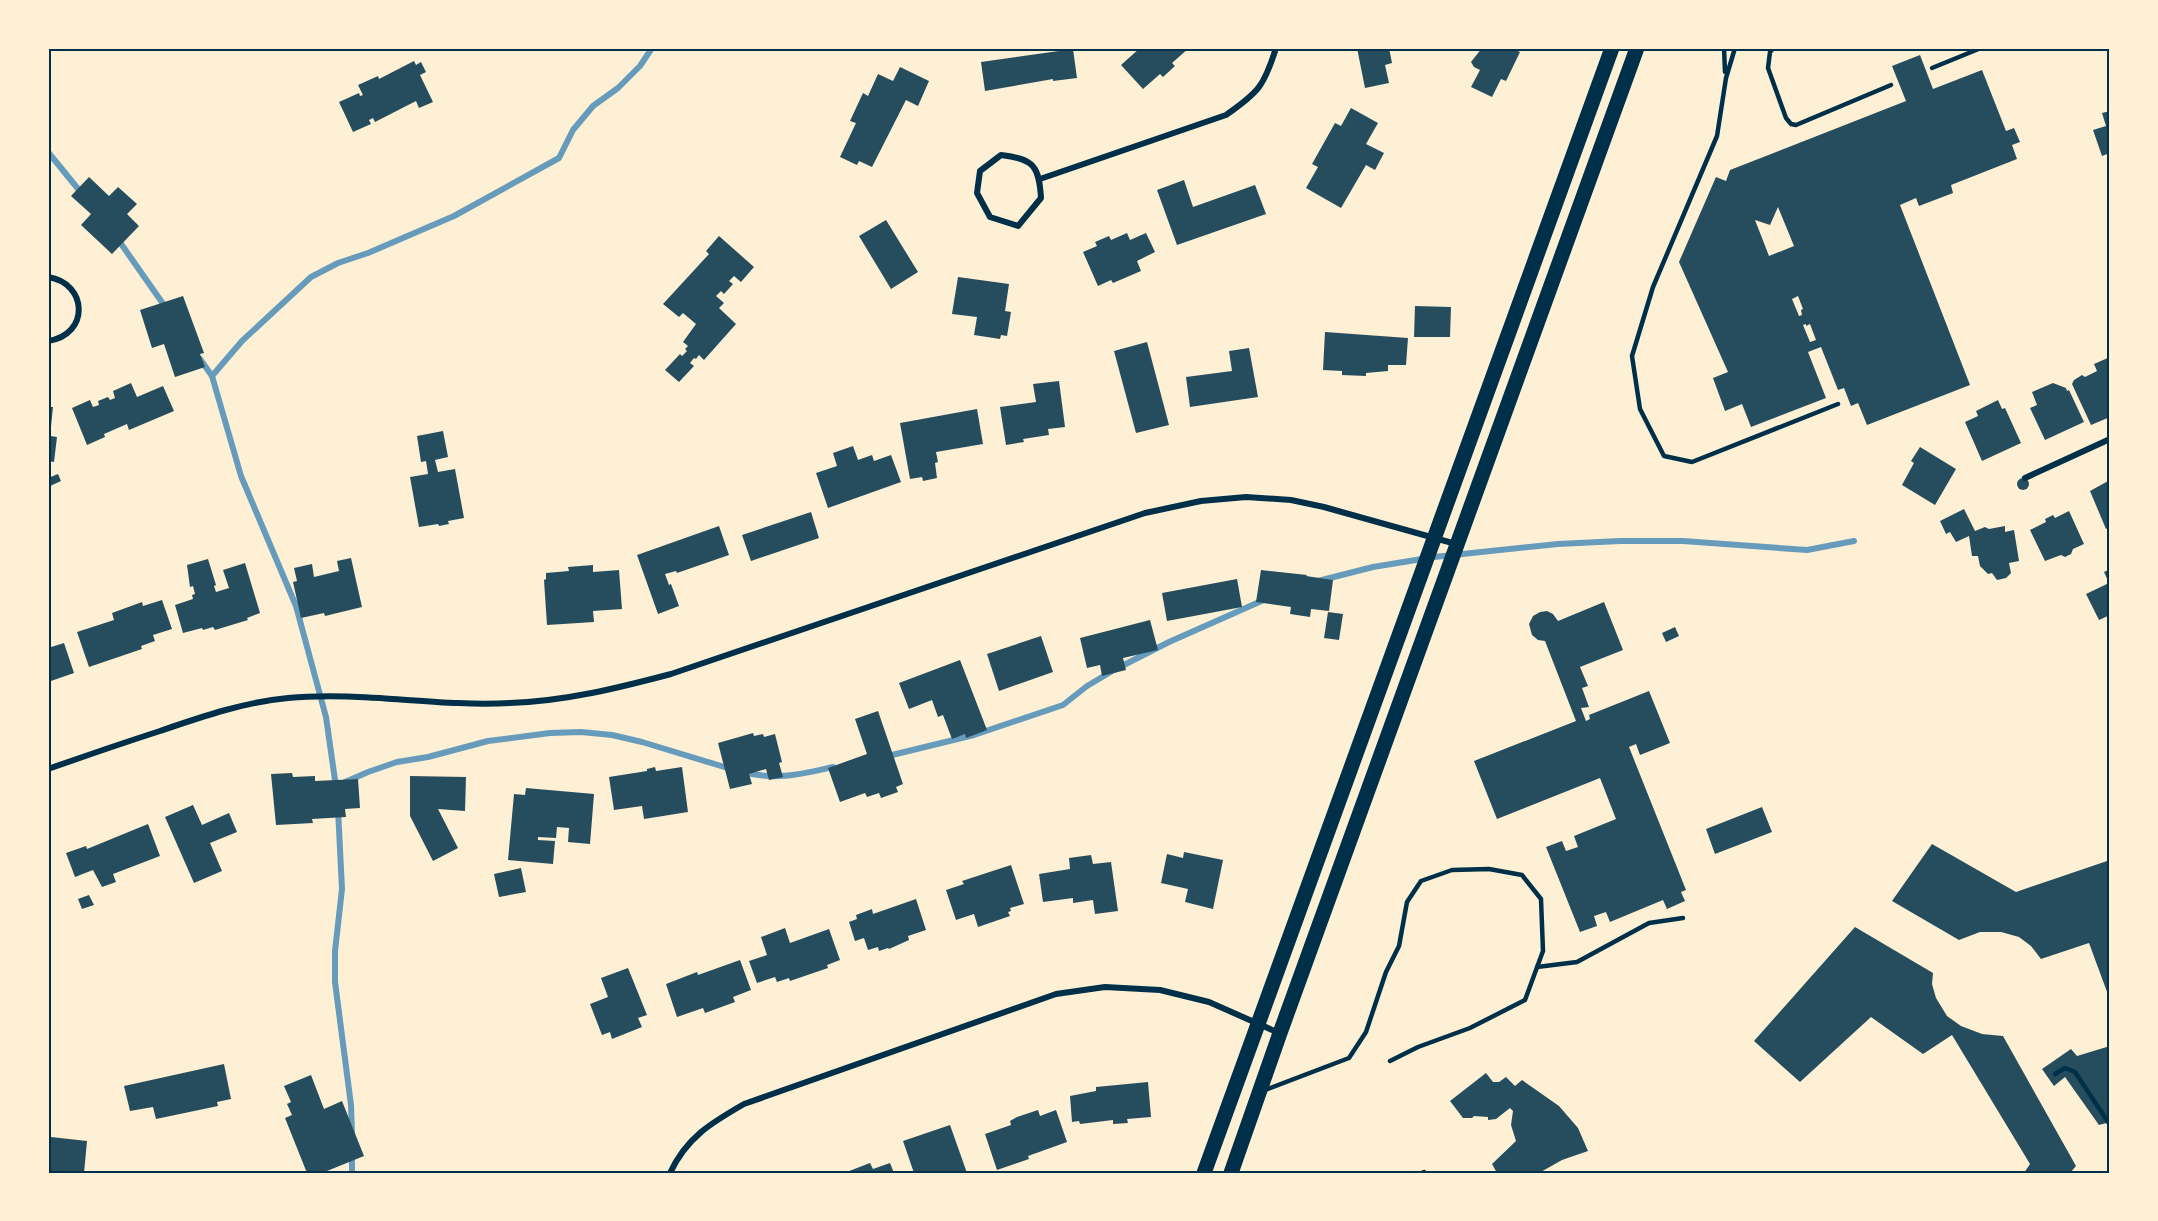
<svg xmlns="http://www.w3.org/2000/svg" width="2158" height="1221" viewBox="0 0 2158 1221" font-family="'Space Grotesk',sans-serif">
<rect width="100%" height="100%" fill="#fdf0d5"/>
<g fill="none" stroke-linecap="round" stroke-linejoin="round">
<g stroke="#669bbc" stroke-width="6">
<path d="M48,152l35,43"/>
<path d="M117,238l49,70"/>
<path d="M200,359l12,17 29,100 55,130 30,111 10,70"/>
<path d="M212,376l30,-35 69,-64 27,-14 30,-10 86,-37 105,-58 14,-28 20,-24 25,-18 22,-22 12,-18"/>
<path d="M1318,581l55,-14 61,-10 124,-13 62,-3h63l124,9 47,-9"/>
<path d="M888,756l86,-21 89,-30 24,-19 27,-16 55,-28 97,-43"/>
<path d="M743,772c34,9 58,2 90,-5"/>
<path d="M345,782l23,-10 29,-10 31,-5 60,-16 62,-8 31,-1 31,3 30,7 89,27"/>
<path d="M338,809l4,80 -7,62v31l16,123 1,28"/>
<path d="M352,1153v20"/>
</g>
</g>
<g fill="#264d5e" fill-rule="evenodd">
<path d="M1140,48h49l-17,15 3,3 -12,11 -3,-3 -17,15 -22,-24z"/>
<path d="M1357,48h32l3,15 -7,2 4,18 -24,5z"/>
<path d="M1482,48h29l9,4 -14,29 -5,-2 -9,18 -21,-10 9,-17 -6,-3 -3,-5z"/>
<path d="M1073,49l4,29 -24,3v-2l-68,12 -4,-29z"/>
<path d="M1920,55l13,34 49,-19 24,61 8,-3 6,14 -8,3 5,14 -66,26 2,8 -34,13 -3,-8 -16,7 70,180 -103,40 -9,-22 -7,3 -7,-18 -6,2 -17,-43 -13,5 18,46 -75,29 -9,-23 -17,7 -12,-33 15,-6 -49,-110 37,-85 10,4 4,-11 176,-69 -14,-35zM1778,207l16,39 -25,10 -14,-36 15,5zM1798,296l5,13 -2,1 1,5 -3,1 -7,-17zM1806,324v2l4,-2 6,16 -6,2 -7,-17z"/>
<path d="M414,61l2,4 5,-3 5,10 -6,3 13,27 -14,6 -3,-7 -41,21 -2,-4 -4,2 2,4 -18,8 -14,-30 20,-9 1,3 3,-1 -5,-10 20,-9 1,3z"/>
<path d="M900,67l29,14 -11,25 -12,-6 -34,67 -13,-6 -2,4 -17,-8 16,-34 -6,-2 13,-28 5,3 10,-22 15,7z"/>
<path d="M1351,108l27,15 -12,21 18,9 -9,17 -9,-5 -25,43 -35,-20 12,-21 -6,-3 23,-41 6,3z"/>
<path d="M2110,111v42l-8,3 -9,-26 13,-4 -4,-13z"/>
<path d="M89,177l20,19 9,-9 19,17 -10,10 12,12 -27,28 -31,-29 10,-11 -20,-18z"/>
<path d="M1184,180l9,27 62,-22 11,29 -89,31 -20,-55z"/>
<path d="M886,220l32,52 -27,17 -32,-53z"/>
<path d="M1127,233l3,7 16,-7 9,19 -18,9 4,10 -28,12 -2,-3 -13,6 -15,-34 14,-6 -2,-4 14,-6 2,4z"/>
<path d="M719,236l35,31 -13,15 -7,-6 -5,5 4,3 -9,10 -3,-3 -5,5 8,7 -5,5 17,16 -32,36 -5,-5 -3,4 -2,-1 -4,5 4,3 -15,16 -14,-12 15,-16 2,2 5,-5 -2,-2 3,-3 -5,-4 13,-18 -13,-11 -4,4 -16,-13 46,-50 -3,-3z"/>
<path d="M958,277l51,7 -4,27 6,1 -4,24 -6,-1 -1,4 -26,-4 3,-18 -25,-3z"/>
<path d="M183,296l21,57 -4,1 5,13 -30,10 -11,-33 -12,4 -12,-38z"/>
<path d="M1415,306l36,1 -1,30h-36z"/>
<path d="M1325,332l83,6 -2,27h-18v6l-22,2v3l-24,-1v-4l-19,-1z"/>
<path d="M1147,342l22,83 -33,8 -22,-82z"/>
<path d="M1249,348l9,49 -68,10 -4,-30 46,-6 -3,-20z"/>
<path d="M2110,357v60l-19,8 -19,-41 2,-4 8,-5 3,2 12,-6 -3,-7z"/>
<path d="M1059,381l6,46 -17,2 1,6 -26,4 1,3 -18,3 -6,-38 36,-5 -3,-18z"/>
<path d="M131,383l6,14 26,-11 11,25 -45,19 -2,-6 -23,10 1,3 -18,8 -15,-37 18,-8 3,7 6,-2 -1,-4 10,-4 2,3 5,-2 -2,-7z"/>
<path d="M2053,383l13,5 1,3 2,-1 15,32 -39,18 -15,-32 7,-3 -5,-13z"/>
<path d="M1998,400l4,9 3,-1 16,35 -39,18 -17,-39 13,-6 -2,-5z"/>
<path d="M48,407h5l-3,29 7,1 -3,25 -6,-1z"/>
<path d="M977,409l6,35 -47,8 2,10 -3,1 2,15 -14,3 -1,-4 -12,2 -10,-56z"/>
<path d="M443,431l5,26 -13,3 3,12 17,-3 9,49 -16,3 1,3 -10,2 -1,-2 -19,3 -9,-50 18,-3 -2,-13 -5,1 -4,-26z"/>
<path d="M853,446l5,14 14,-5 2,6 17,-6 10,27 -73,26 -12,-35 21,-7 -4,-13z"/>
<path d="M1920,447l36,22 -21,36 -33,-20 12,-22 -3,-2z"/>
<path d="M58,474l3,7 -13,6v-9z"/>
<circle cx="2023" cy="484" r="6"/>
<path d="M2110,480v47l-4,2 -16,-38z"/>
<path d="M1964,509l11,22 10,-4 4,2 16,-3v6l9,-2 5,31 -10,2 2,10 -5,5 -9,2 -5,-7 -4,1 -8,-8 -2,-10h-6l-3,-20 -13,6 -6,-10 -4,2 -6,-13z"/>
<path d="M2069,511l15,33 -11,5 -2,5 -6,3 -4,-2 -16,6 -15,-31 16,-8 -1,-3 8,-4 2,3z"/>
<path d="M811,512l8,26 -68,23 -9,-26z"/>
<path d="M719,526l10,29 -52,18 -1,-2 -11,3 4,11 2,-1 8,22 -21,8 -21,-59z"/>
<path d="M351,558l11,49 -37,9 -1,-3 -23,5 -8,-36 4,-1 -3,-13 18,-4 2,13 25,-6 -2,-10z"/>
<path d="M208,559l8,26 -2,1 2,6 13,-4 -6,-18 22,-7 15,50 -13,5 1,2 -33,10 -2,-3 -10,3 -1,-2 -19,5 -8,-28 18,-6 -1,-4 3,-1 -2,-8 -3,1 -3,-22z"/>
<path d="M593,565v7l26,-2 3,39 -29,2 1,11 -47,3 -3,-45 2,-1v-6l23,-2 -1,-4z"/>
<path d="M2110,569v46l-11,5 -13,-26 23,-11 -5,-11z"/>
<path d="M1261,570l46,5 -1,1 27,4 -4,31 -18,-2 -1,8 -20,-3 1,-7 -35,-5z"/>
<path d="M1237,579l5,28 -75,14 -5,-28z"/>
<path d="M162,600l10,29 -19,6 2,6 -14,5 1,3 -53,18 -12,-35 37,-12 -2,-7 30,-11 1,4z"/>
<path d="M1604,602l19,48 -43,17 8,19 -6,2 7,19 -8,1 5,13 4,-2 -1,-4 60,-24 21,52 -30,12 -4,-11 -7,3 57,143 -5,2 4,9 -18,8 -4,-9 -53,22 -4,-10 -12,4 3,10 -17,6 -34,-85 16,-6 4,10 12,-4 -4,-11 42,-17 -16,-41 -103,41 -23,-58 102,-40 -31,-80 -7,-1 -6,-5 -3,-11 4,-8 7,-4 7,-1 6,3 5,7z"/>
<path d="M1328,612l15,2 -4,26 -15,-2z"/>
<path d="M1150,620l8,30 -35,8 3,12 -24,6 -2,-11 -13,3 -7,-30z"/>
<path d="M1675,627l4,9 -13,6 -4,-9z"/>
<path d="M1041,636l12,36 -54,19 -12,-37z"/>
<path d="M64,643l10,30 -26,9v-34z"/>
<path d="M960,660l27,70 -21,8 -1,-4 -13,5 -9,-24 -5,2 -6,-17 -23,9 -10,-26z"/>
<path d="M878,711l25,73 -7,3 2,5 -17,6 -2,-5 -12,4 -2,-4 -25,9 -12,-34 39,-14 -12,-35z"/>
<path d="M753,733l1,3 9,-2 1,3 11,-3 7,28 -3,1 4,14 -14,3 -3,-11 -17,5 3,10 -22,5 -12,-46z"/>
<path d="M655,767l1,4 26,-4 6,45 -44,7 -2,-13 -28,4 -5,-33 38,-6v-2z"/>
<path d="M292,773l1,4 22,-1v5l43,-2 2,29 -15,1 1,8 -34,2 1,4 -37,2 -5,-51z"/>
<path d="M410,776l56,1 -1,34 -27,-2 20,39 -25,13 -23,-45z"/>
<path d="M526,788l68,6 -4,50 -22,-2 1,-14 -12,-1 -1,11 -18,-1v3l17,1 -2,23 -45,-4 6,-66 11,1z"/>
<path d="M193,805l9,20 27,-12 8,19 -27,11 12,28 -28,12 -29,-66z"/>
<path d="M1762,807l10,25 -57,22 -9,-25z"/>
<path d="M148,824l12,32 -47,18 3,8 -14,5 -9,-17 -18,7 -9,-24 20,-7 1,3z"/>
<path d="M1932,844l84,48 94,-32v140l-21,-57 -48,16 -10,-13 -12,-9 -18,-5h-21l-21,8 -67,-39z"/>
<path d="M1184,852l39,8 -10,49 -28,-7 3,-13 -27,-6 6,-29 16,4z"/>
<path d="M1091,855l2,9 18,-2 7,49 -23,3 -2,-14 -20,3v-5l-30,4 -4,-28 31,-5 -1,-11z"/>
<path d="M1011,865l13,39 -14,4 1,3 -3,1 2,4 -32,11 -4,-13 -18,6 -10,-30 18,-6 -2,-3z"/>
<path d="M521,868l5,24 -27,5 -5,-23z"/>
<path d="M89,895l5,10 -12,4 -4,-10z"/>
<path d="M916,899l10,31 -18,6 1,4 -20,9 -1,-1 -9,3 -1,-4 -10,3 -4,-12 -9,3 -6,-19 8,-3 -1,-4 16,-6 1,5z"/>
<path d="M1855,927l78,46 -1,11 4,14 11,18 14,10 21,8 21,2 73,130 -6,7h-46l6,-9 -78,-129 -29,19 -52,-37 -71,65 -46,-41z"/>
<path d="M785,928l5,15 39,-14 11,31 -13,5 1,3 -38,13 -1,-3 -12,4 -2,-5 -18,6 -8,-22 18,-6 -6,-18z"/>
<path d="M740,960l11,30 -18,7 2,5 -30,11 -2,-5 -26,9 -11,-33 31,-12 1,3z"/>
<path d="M628,968l19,47 -9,3 4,9 -30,12 -2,-7 -8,3 -12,-31 18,-7 -7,-19z"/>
<path d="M2110,1046v76l-11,3 -34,-48 -11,9 -12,-17 29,-20 6,7z"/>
<path d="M224,1064l7,35 -14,3 1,4 -62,13 -3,-12 -23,4 -6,-25z"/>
<path d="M1486,1073l7,9h6l7,-5 9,9 7,-6 37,26 19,22 10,23 -26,9 -23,13h-42l-5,-9 24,-23 -5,-16 2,-14 -3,-3 -14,11 -8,1v-3l-14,-1 -2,2h-9l-13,-17z"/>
<path d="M311,1075l13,34 18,-8 22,55 -42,17h-15l-22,-55 7,-3 -5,-11 4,-2 -7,-16z"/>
<path d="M1148,1082l3,35 -24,2 1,4 -15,1v-4l-33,4 -1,-3 -7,1 -2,-26 26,-5v-4z"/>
<path d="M1038,1110l2,6 16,-6 11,32 -39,14 1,3 -32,11 -12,-36 26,-9 -1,-4 7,-4z"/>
<path d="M950,1125l17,48h-53l-11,-32z"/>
<path d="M51,1137l36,4 -3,32h-36z"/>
<path d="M870,1163l3,6 17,-6 4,10h-50z"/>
</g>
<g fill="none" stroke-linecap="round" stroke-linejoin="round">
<g stroke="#003049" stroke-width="4.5">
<path d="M1724,48l1,24"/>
<path d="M1735,48l-9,30 -9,58 -64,151 -21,69 8,53 24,47 28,6 146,-58"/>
<path d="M1774,48l-4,4 -2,16 18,50 5,6 5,1 95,-40"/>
<path d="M1932,68l49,-20"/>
<path d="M1537,967l40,-5 72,-39 34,-5"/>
<path d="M2055,1074l10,-6 10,4 35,53"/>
<path d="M1265,1090l84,-32 17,-26 20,-60 13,-26 8,-44 14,-21 31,-11 37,-1 33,6 19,24 2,52 -18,49 -55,28 -52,19 -28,14"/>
<path d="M1422,1173l2,-1"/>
</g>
<g stroke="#003049" stroke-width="6">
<path d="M1001,155c33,4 38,11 40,43l-23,28 -28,-9 -13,-24 3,-22z"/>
<path d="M1040,179l186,-64c33,-23 38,-29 50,-67"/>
<path d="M48,277c40,6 42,58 0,64"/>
<path d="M2025,478l85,-39"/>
<path d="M48,769c37,-13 75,-26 112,-38 41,-14 84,-29 128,-33 74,-7 148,9 222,5 56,-2 108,-15 161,-29l474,-161 56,-12 45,-4 45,3 33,7 132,37"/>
<path d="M670,1173c17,-36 41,-50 74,-69l312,-110 49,-7 55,3 49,12 70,31"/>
</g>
<g stroke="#003049" stroke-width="15">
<path d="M1204,1173l408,-1125"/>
<path d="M1231,1173l49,-140 357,-985"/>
</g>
</g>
<rect width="2158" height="1221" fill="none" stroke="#fdf0d5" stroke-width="99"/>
<rect x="50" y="50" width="2058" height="1122" fill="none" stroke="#003049" stroke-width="2"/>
</svg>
